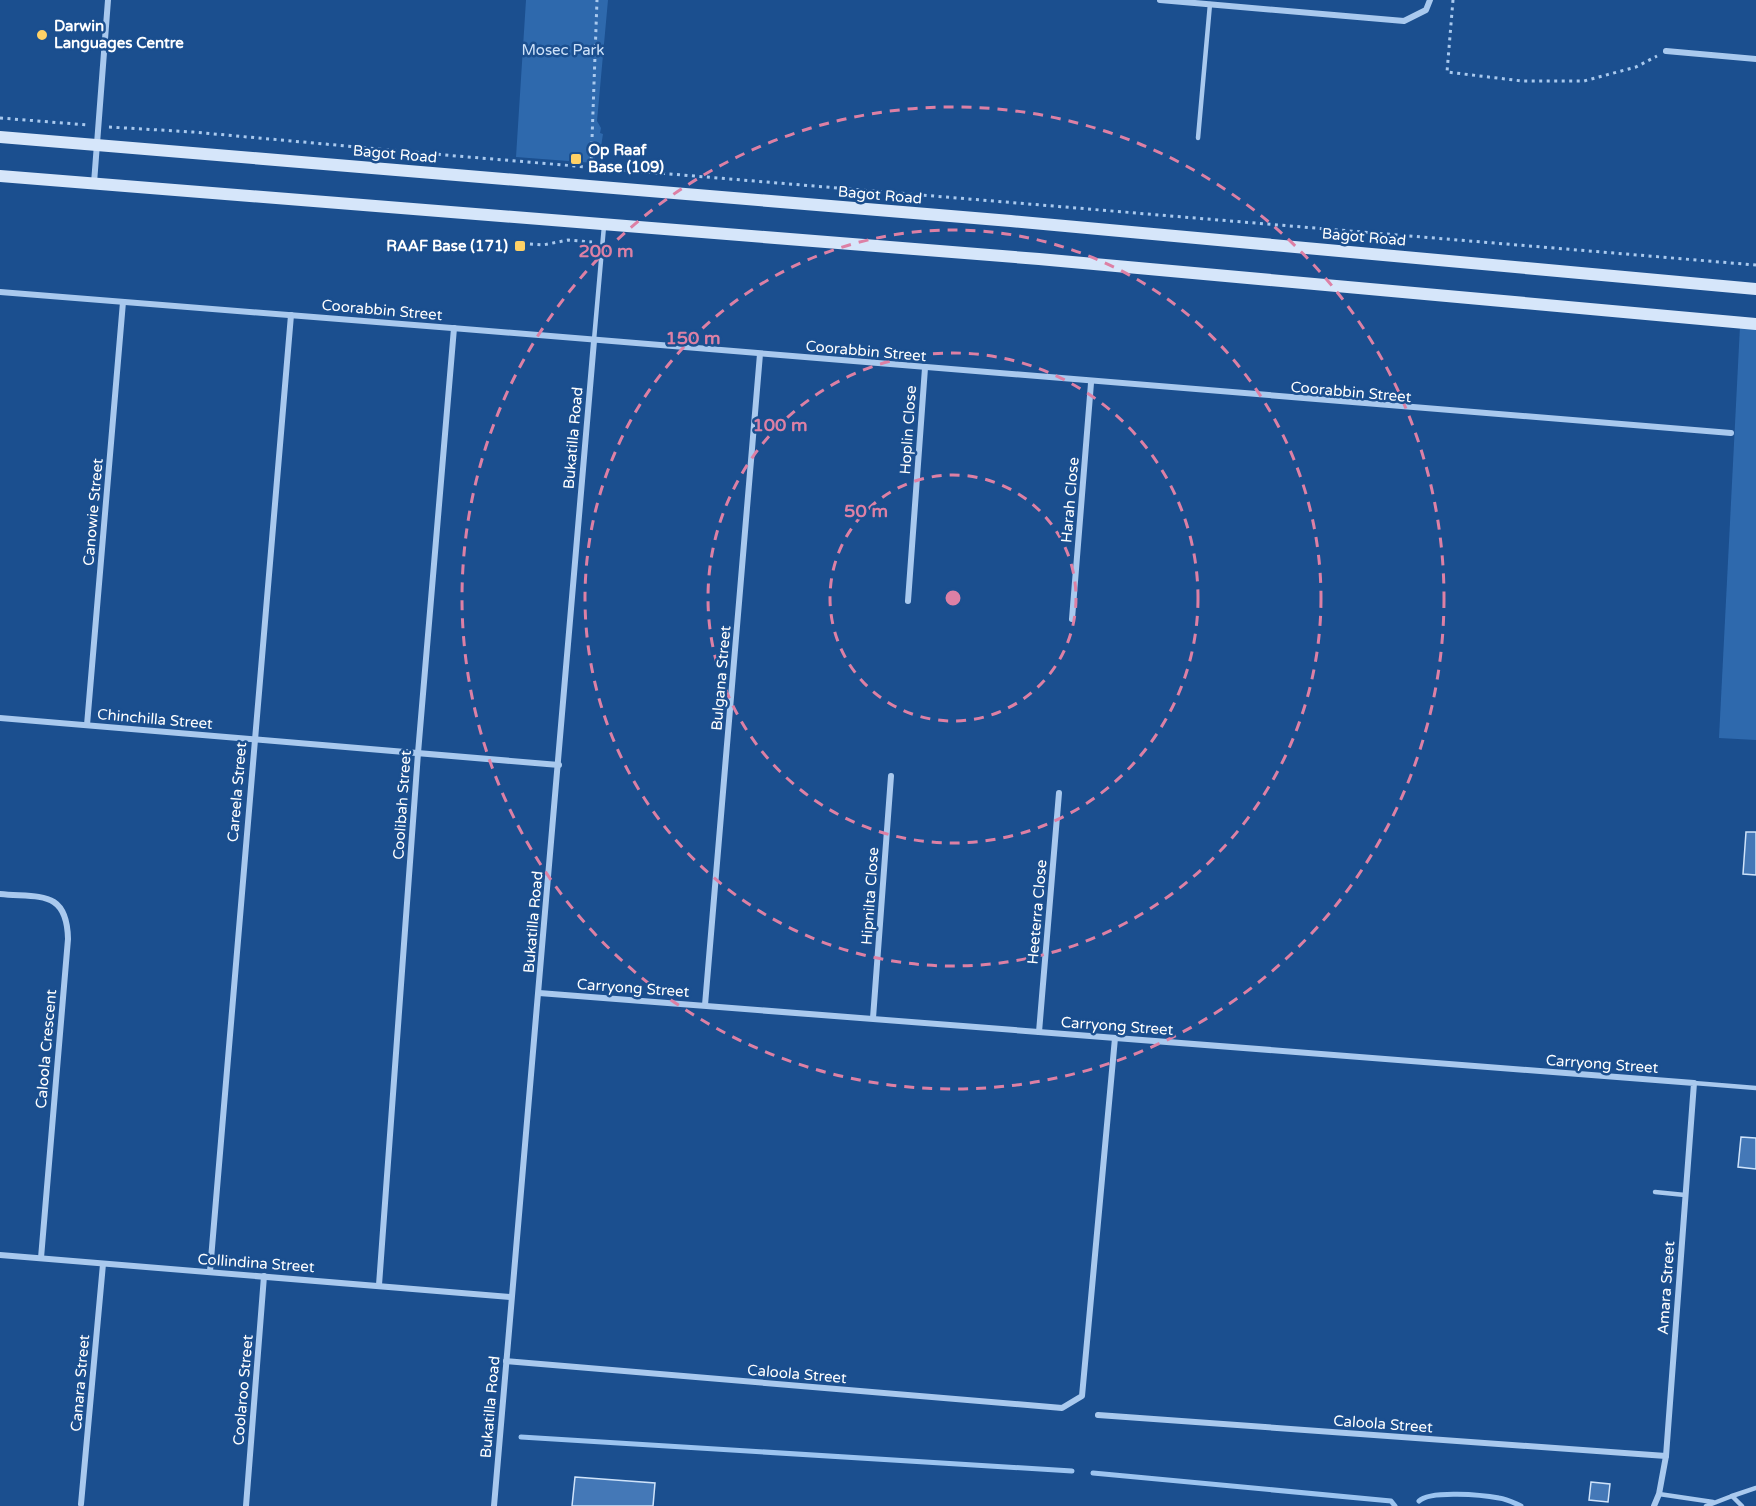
<svg xmlns="http://www.w3.org/2000/svg" width="1756" height="1506" viewBox="0 0 1756 1506" font-family="'Varela Round',sans-serif">
<rect width="100%" height="100%" fill="#1b4f8f"/>
<g fill="#2e69ad">
<path d="M526,0h82l-11,121 4,7 -1,5 3,1 -3,19 -5,3 -1,7 -78,-6z"/>
<path d="M1740,326l16,2v412l-37,-2z"/>
</g>
<g fill="none" stroke-linecap="round" stroke-linejoin="round">
<g stroke="#9cc4f0" stroke-width="5">
<path d="M521,1437l551,34"/>
<path d="M1093,1473l298,28 4,5"/>
<path d="M1419,1501c11,-11 64,-6 80,-3 8,1 15,5 22,8"/>
</g>
</g>
<g fill="#4478b7" stroke="#cfe3fa" stroke-width="1.5">
<path d="M1746,832h10v43l-13,-1z"/>
<path d="M1741,1137l15,1v31l-18,-2z"/>
<path d="M575,1477l80,6 -2,23h-81z"/>
<path d="M1591,1482l19,2 -2,18 -19,-2z"/>
</g>
<g fill="none" stroke-linecap="round" stroke-linejoin="round">
<g stroke="#a9c9ee" stroke-width="3" stroke-dasharray="3 4.5" stroke-linecap="butt">
<path d="M1453,0l-6,72 75,9h62l52,-14 21,-11"/>
<path d="M0,118l88,7"/>
<path d="M109,127l84,5 263,24 1300,109"/>
<path d="M591,167l6,-167"/>
<path d="M515,243l28,2 25,-5 24,2"/>
</g>
<g stroke="#a9c9ee" stroke-width="4.5">
<path d="M1198,138l12,-134"/>
<path d="M594,340l10,-114"/>
<path d="M1694,1083l62,5"/>
<path d="M1655,1192l30,3"/>
<path d="M1659,1494l54,8"/>
<path d="M1732,1496l24,-8"/>
<path d="M1706,1506l26,-10 10,10"/>
</g>
<g stroke="#a9c9ee" stroke-width="6">
<path d="M1160,0l244,21 22,-11 4,-10"/>
<path d="M1666,51l90,8"/>
<path d="M94,183l14,-183"/>
<path d="M0,292c151,12 302,23 452,36 426,36 852,74 1279,105"/>
<path d="M908,601l17,-233"/>
<path d="M1072,619l19,-236"/>
<path d="M0,718l559,47"/>
<path d="M87,725l36,-423"/>
<path d="M0,894c39,4 67,-5 68,45l-27,319"/>
<path d="M539,993l1155,90 -28,373 -7,38 -5,12"/>
<path d="M705,1005l55,-651"/>
<path d="M873,1018l18,-242"/>
<path d="M1039,1032l20,-239"/>
<path d="M0,1255l511,42"/>
<path d="M210,1271l81,-956"/>
<path d="M379,1285l39,-532 36,-425"/>
<path d="M506,1361l556,47 20,-12 33,-358"/>
<path d="M1098,1415l568,41"/>
<path d="M81,1504l22,-240"/>
<path d="M246,1506l18,-230"/>
<path d="M494,1506l100,-1165"/>
</g>
<g stroke="#d6e6fa" stroke-width="12">
<path d="M0,137c586,47 1171,96 1756,152"/>
<path d="M0,176l1039,83 717,65"/>
</g>
</g>
<g fill="none" stroke="#dd80a5" stroke-width="3" stroke-dasharray="10 8">
<circle cx="953" cy="598" r="123"/>
<circle cx="953" cy="598" r="245"/>
<circle cx="953" cy="598" r="368"/>
<circle cx="953" cy="598" r="491"/>
</g>
<g fill="#ffd166" stroke="#1b4f8f" stroke-width="2">
<circle cx="42" cy="35" r="6"/>
<rect x="570" y="153" width="12" height="12" rx="3"/>
<rect x="514" y="240" width="12" height="12" rx="3"/>
</g>
<g text-anchor="middle" stroke-width="5" stroke-linejoin="round" paint-order="stroke">
<g font-size="15" font-weight="bold" fill="#fff" stroke="#1b4f8f" text-anchor="start">
<text x="54" y="31">Darwin<tspan x="54" dy="17">Languages Centre</tspan></text>
<text x="588" y="155">Op Raaf<tspan x="588" dy="17">Base (109)</tspan></text>
<text x="508" y="251" text-anchor="end">RAAF Base (171)</text>
</g>
<g font-size="15" fill="#cfe3fa" stroke="#1b4f8f">
<text x="563" y="55">Mosec Park</text>
</g>
<g font-size="15" fill="#fff" stroke="#1b4f8f">
<text transform="translate(395 154) rotate(5)" y="5">Bagot Road</text>
<text transform="translate(880 195) rotate(5)" y="5">Bagot Road</text>
<text transform="translate(1364 237) rotate(5)" y="5">Bagot Road</text>
<text transform="translate(382 310) rotate(5)" y="5">Coorabbin Street</text>
<text transform="translate(866 351) rotate(5)" y="5">Coorabbin Street</text>
<text transform="translate(1351 392) rotate(5)" y="5">Coorabbin Street</text>
<text transform="translate(908 430) rotate(-86)" y="5">Hoplin Close</text>
<text transform="translate(573 438) rotate(-85)" y="5">Bukatilla Road</text>
<text transform="translate(1070 500) rotate(-85)" y="5">Harah Close</text>
<text transform="translate(93 512) rotate(-85)" y="5">Canowie Street</text>
<text transform="translate(721 678) rotate(-85)" y="5">Bulgana Street</text>
<text transform="translate(155 719) rotate(5)" y="5">Chinchilla Street</text>
<text transform="translate(237 792) rotate(-85)" y="5">Careela Street</text>
<text transform="translate(402 805) rotate(-86)" y="5">Coolibah Street</text>
<text transform="translate(870 896) rotate(-86)" y="5">Hipnilta Close</text>
<text transform="translate(1037 912) rotate(-85)" y="5">Heeterra Close</text>
<text transform="translate(533 922) rotate(-85)" y="5">Bukatilla Road</text>
<text transform="translate(633 988) rotate(4)" y="5">Carryong Street</text>
<text transform="translate(1117 1026) rotate(4)" y="5">Carryong Street</text>
<text transform="translate(46 1049) rotate(-85)" y="5">Caloola Crescent</text>
<text transform="translate(1602 1064) rotate(4)" y="5">Carryong Street</text>
<text transform="translate(256 1263) rotate(4)" y="5">Collindina Street</text>
<text transform="translate(1666 1288) rotate(-86)" y="5">Amara Street</text>
<text transform="translate(797 1374) rotate(5)" y="5">Caloola Street</text>
<text transform="translate(80 1383) rotate(-85)" y="5">Canara Street</text>
<text transform="translate(243 1390) rotate(-85)" y="5">Coolaroo Street</text>
<text transform="translate(490 1407) rotate(-85)" y="5">Bukatilla Road</text>
<text transform="translate(1383 1424) rotate(4)" y="5">Caloola Street</text>
</g>
</g>
<circle cx="953" cy="598" r="9" fill="#dd80a5" stroke="#1b4f8f" stroke-width="3"/>
<g font-size="18" text-anchor="middle" font-weight="bold" fill="#dd80a5" stroke="#1b4f8f" stroke-width="5" stroke-linejoin="round" paint-order="stroke">
<text x="606" y="257">200 m</text>
<text x="693" y="344">150 m</text>
<text x="780" y="431">100 m</text>
<text x="866" y="517">50 m</text>
</g>
</svg>
